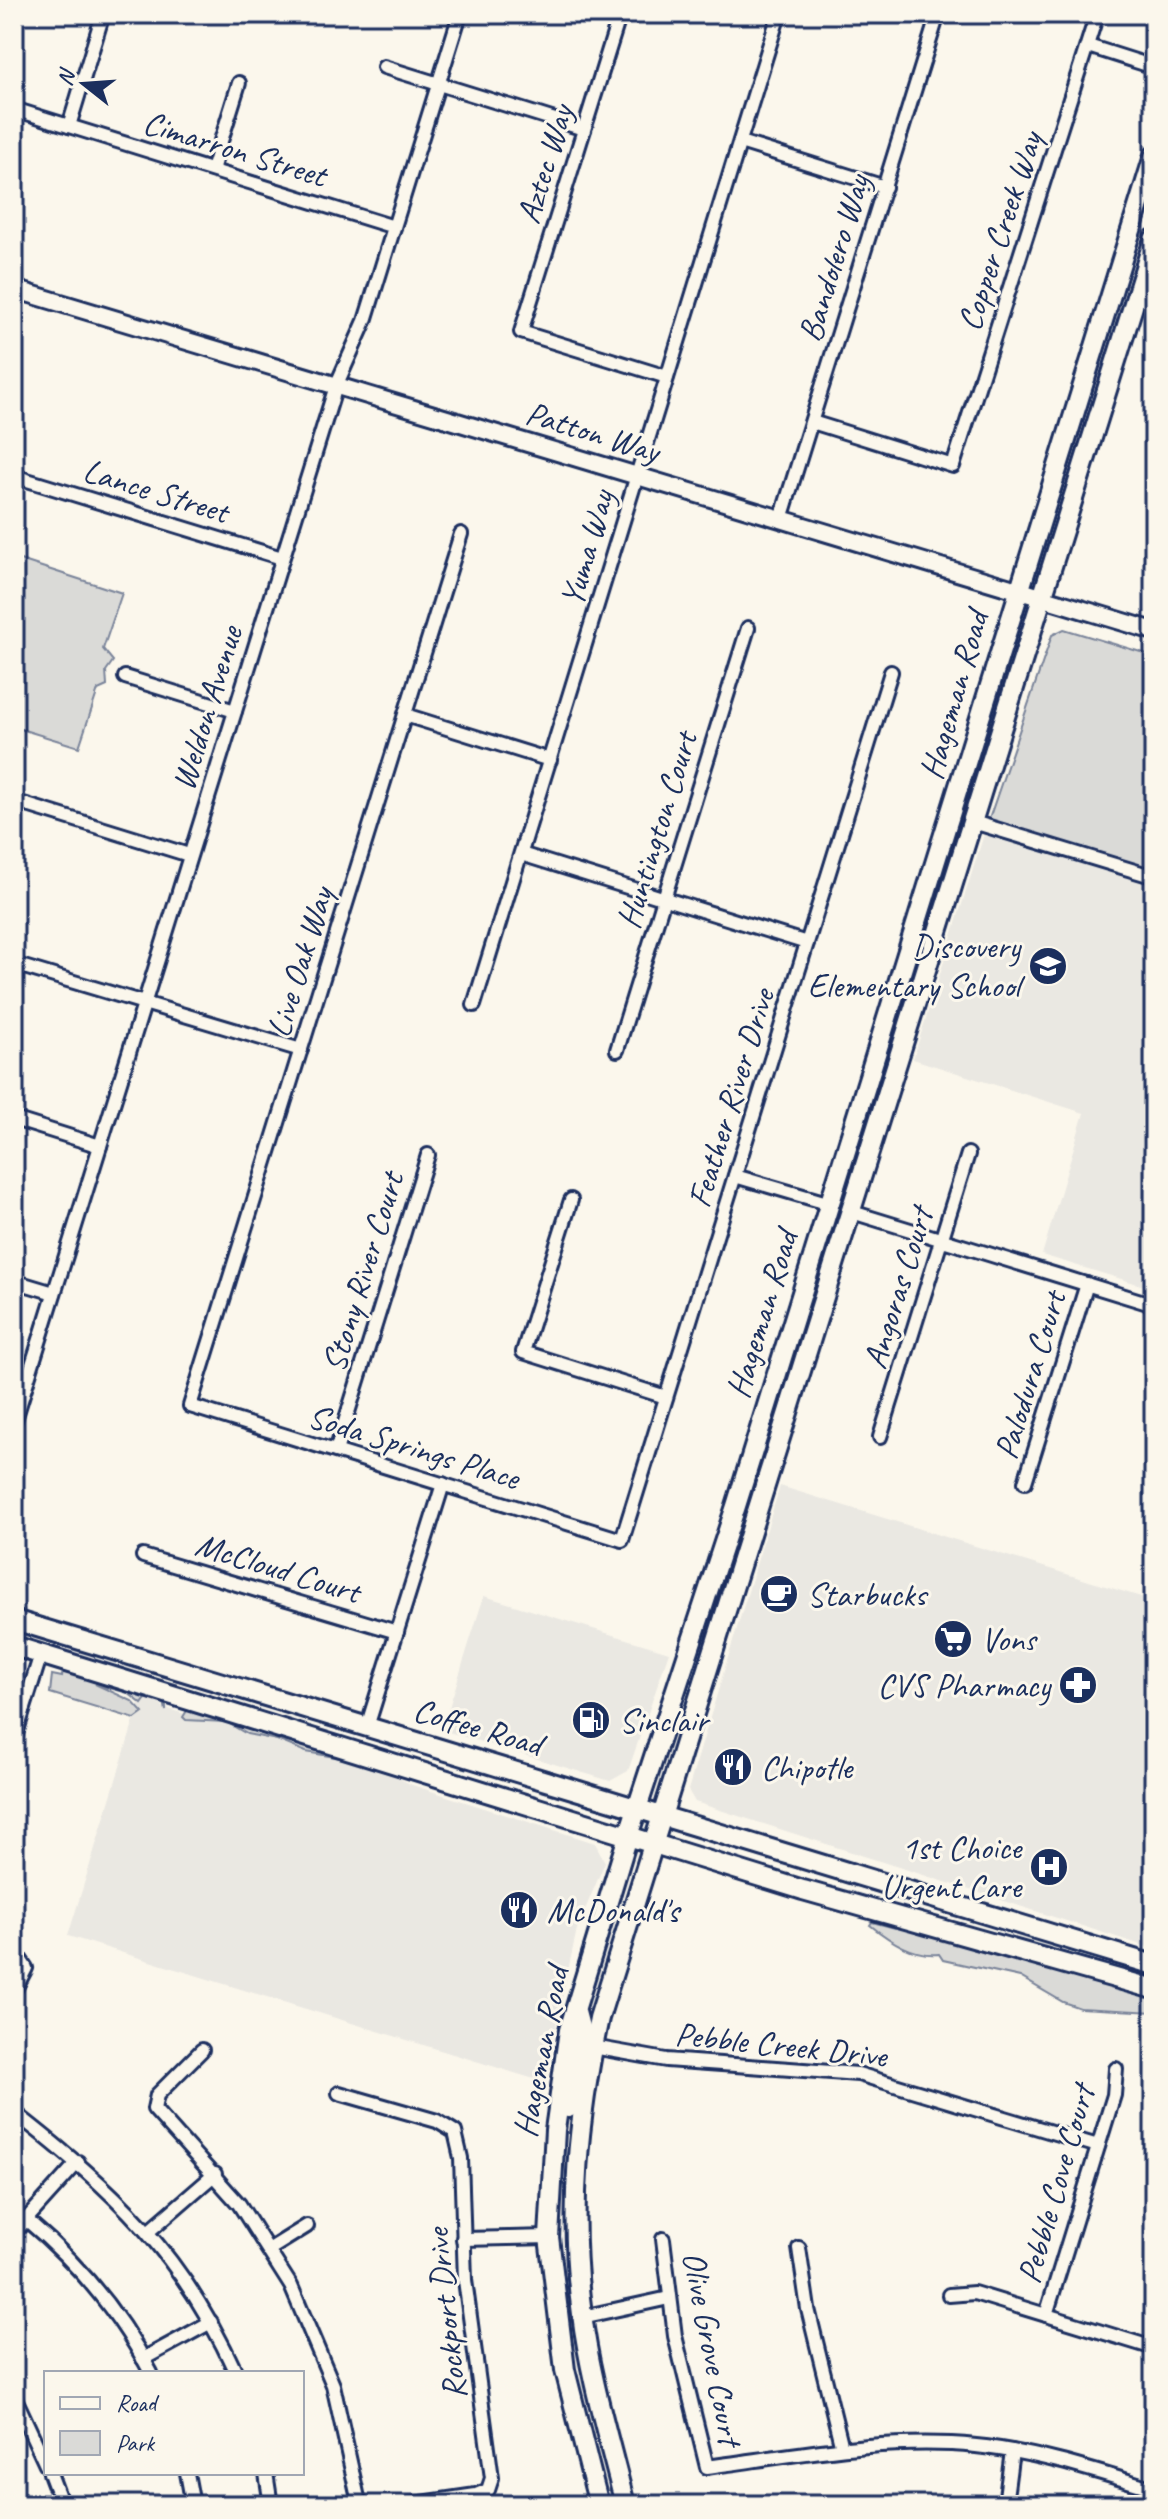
<svg xmlns="http://www.w3.org/2000/svg" width="1168" height="2519" viewBox="0 0 1168 2519" font-family="Caveat,sans-serif">
<rect width="100%" height="100%" fill="#fbf7ec"/>
<filter id="ink" filterUnits="userSpaceOnUse"><feTurbulence type="fractalNoise" baseFrequency=".0125" numOctaves="2"/><feDisplacementMap in="SourceGraphic" scale="16" xChannelSelector="R" yChannelSelector="G"/><feConvolveMatrix kernelMatrix="1 2 1 2 8 2 1 2 1" color-interpolation-filters="sRGB"/></filter>
<g filter="url(#ink)">
<g fill="#eae8e2">
<path d="M987,825l167,49v415l-112,-34 42,-142 -171,-54z"/>
<path d="M780,1486l374,115v348l-459,-147 -7,-12z"/>
<path d="M484,1596l185,56 -41,119 -18,10 -168,-51z"/>
<path d="M142,1695l17,6 3,6 26,8 6,-3 193,60 25,13 183,58 10,19 -28,67 -33,153 -476,-146z"/>
</g>
<g fill="#dadad7" stroke="#7a849a" stroke-width="2">
<path d="M14,558l108,35 -19,56 10,12 -7,10 1,15 -9,4 -19,57 -65,-20z"/>
<path d="M1064,629l90,27v218l-167,-49 65,-190z"/>
<path d="M63,1668l103,34v9l-2,-10 -16,-5 -6,8 -14,-11 -33,-9 37,17 11,12 -8,6 -85,-26 2,-18 10,2z"/>
<path d="M188,1709l176,53 -58,-10 -29,-12 -30,-6 -21,-12 -40,-2 -3,-3z"/>
<path d="M872,1922l23,6 4,-3 255,73v14l-74,-4 -17,-6 -43,-25 -77,-17 -4,-6c-25,3 -49,-13 -69,-29z"/>
</g>
<g fill="none" stroke-linecap="round" stroke-linejoin="round">
<g stroke="#1b2f5e" stroke-width="18">
<g id="minor">
<path d="M620,14l-99,318 146,45"/>
<path d="M1088,46l66,21"/>
<path d="M384,67l200,62"/>
<path d="M14,109l380,118"/>
<path d="M69,126l34,-112"/>
<path d="M740,142l145,45"/>
<path d="M212,170l27,-87"/>
<path d="M812,422l141,44 144,-452"/>
<path d="M14,476l268,82"/>
<path d="M781,519l157,-505"/>
<path d="M461,534l-271,872 432,134 269,-868"/>
<path d="M125,677l110,34"/>
<path d="M405,715l145,45"/>
<path d="M14,801l175,54"/>
<path d="M973,822l175,53"/>
<path d="M521,854l286,89"/>
<path d="M14,964l287,86"/>
<path d="M474,1005l305,-991"/>
<path d="M617,1050l131,-422"/>
<path d="M14,1119l86,27"/>
<path d="M735,1176l92,27"/>
<path d="M571,1200l-48,152 143,45"/>
<path d="M852,1212l302,93"/>
<path d="M14,1281l40,12"/>
<path d="M14,1423l322,-1037 29,-65 95,-307"/>
<path d="M880,1437l88,-283"/>
<path d="M336,1451l92,-296"/>
<path d="M1025,1482l62,-198"/>
<path d="M143,1556l254,76"/>
<path d="M367,1727l76,-243"/>
<path d="M14,1740l27,-86"/>
<path d="M14,1950l12,18 -12,23"/>
<path d="M593,2047l73,13 192,14 240,72"/>
<path d="M202,2050l-45,45 -3,14 85,95 52,82 42,99 25,113 5,7"/>
<path d="M339,2093l98,28 18,11 6,26 4,122 27,198 -4,12 -12,5 -68,10"/>
<path d="M14,2112c101,79 168,141 222,261"/>
<path d="M28,2221c51,43 92,92 123,152"/>
<path d="M149,2231l66,-57"/>
<path d="M14,2233l64,-71"/>
<path d="M463,2239l86,-2"/>
<path d="M663,2239l12,97 32,131c89,-12 179,-30 269,-21 61,6 119,25 178,43"/>
<path d="M799,2248l9,61 34,139"/>
<path d="M270,2249l37,-23"/>
<path d="M949,2295l25,-2 180,55"/>
<path d="M1046,2315l68,-220 2,-26"/>
<path d="M582,2317l87,-19"/>
<path d="M143,2359l68,-37"/>
<path d="M14,2396l32,69"/>
<path d="M50,2473l12,32"/>
<path d="M187,2473l6,32"/>
<path d="M266,2473l5,32"/>
<path d="M1005,2505l7,-54"/>
</g>
</g>
<g stroke="#1b2f5e" stroke-width="22">
<path id="tertiary" d="M14,289l1140,342"/>
</g>
<g stroke="#1b2f5e" stroke-width="24">
<g id="secondary">
<path d="M14,1620c379,117 761,228 1140,345"/>
<path d="M14,1646l789,244 351,99"/>
<path d="M568,2108l14,-73 -6,-23"/>
<path d="M599,2505l-34,-135 -16,-133 6,-107 14,-100 59,-194 108,-330 418,-1350"/>
<path d="M625,2505c-15,-63 -35,-126 -43,-191 -14,-101 -4,-197 17,-296l555,-1779"/>
</g>
</g>
<use href="#minor" stroke="#fbf7ec" stroke-width="12"/>
<use href="#tertiary" stroke="#fbf7ec" stroke-width="16"/>
<use href="#secondary" stroke="#fbf7ec" stroke-width="18"/>
</g>
</g>
<defs>
<g id="school-disc" transform="scale(2)"><circle r="9.5" fill="#1b2f5e" stroke="#fbf7ec"/><path d="M0-5L7-2L0 1L-7-2ZM-4 1L0 2.5L4 1V4Q0 6-4 4Z" fill="#fff"/></g>
<g id="cafe-disc" transform="scale(2)"><circle r="9.5" fill="#1b2f5e" stroke="#fbf7ec"/><path d="M-5.5-4.5H6V0H3Q3 3.5 0 3.5H-2.5Q-5.5 3.5-5.5 0ZM3-3.2v2h1.7v-2ZM-6 4.5H4V6H-6Z" fill="#fff"/></g>
<g id="supermarket-disc" transform="scale(2)"><circle r="9.5" fill="#1b2f5e" stroke="#fbf7ec"/><path d="M-6-5.5h2.5l.6 2H6L4.5 2H-2.5L-4.4-4H-6ZM-1.5 3.2a1.3 1.3 0 1 0 .1 0ZM3 3.2a1.3 1.3 0 1 0 .1 0Z" fill="#fff"/></g>
<g id="pharmacy-disc" transform="scale(2)"><circle r="9.5" fill="#1b2f5e" stroke="#fbf7ec"/><path d="M-2-6h4v4h4v4h-4v4h-4v-4h-4v-4h4Z" fill="#fff"/></g>
<g id="fuel-disc" transform="scale(2)"><circle r="9.5" fill="#1b2f5e" stroke="#fbf7ec"/><path d="M-5.5-6h7V0h2V4h1.3V-2.5L3-4.5l.8-.8L6-3V5H2.5V1h-1V6h-7ZM-4.2-4.7v3.2H.2V-4.7Z" fill="#fff"/></g>
<g id="restaurant-disc" transform="scale(2)"><circle r="9.5" fill="#1b2f5e" stroke="#fbf7ec"/><path d="M-5-6h1v4h1v-4h1v4h1v-4h1v5L-1.5 .5V6h-2V.5L-5-1ZM5-6V6H3V1.5H1.5Q1.5-4 5-6Z" fill="#fff"/></g>
<g id="hospital-disc" transform="scale(2)"><circle r="9.5" fill="#1b2f5e" stroke="#fbf7ec"/><path d="M-5-5h3v3.5h4V-5h3V5h-3V1.5h-4V5h-3Z" fill="#fff"/></g>
</defs>
<g fill-rule="evenodd">
<use href="#school-disc" x="1048" y="966"/>
<use href="#cafe-disc" x="779" y="1594"/>
<use href="#supermarket-disc" x="953" y="1639"/>
<use href="#pharmacy-disc" x="1078" y="1685"/>
<use href="#fuel-disc" x="591" y="1720"/>
<use href="#restaurant-disc" x="733" y="1767"/>
<use href="#hospital-disc" x="1049" y="1867"/>
<use href="#restaurant-disc" x="519" y="1910"/>
</g>
<g text-anchor="middle" stroke-width="6" stroke-linejoin="round" paint-order="stroke">
<g font-size="34" fill="#1b2f5e" stroke="#fbf7ec">
<text transform="translate(235 148) rotate(17)" y="12">Cimarron Street</text>
<text transform="translate(544 164) rotate(-73)" y="12">Aztec Way</text>
<text transform="translate(999 231) rotate(-72)" y="12">Copper Creek Way</text>
<text transform="translate(833 258) rotate(-73)" y="12">Bandolero Way</text>
<text transform="translate(593 431) rotate(17)" y="12">Patton Way</text>
<text transform="translate(156 490) rotate(17)" y="12">Lance Street</text>
<text transform="translate(586 548) rotate(-74)" y="12">Yuma Way</text>
<text transform="translate(953 695) rotate(-74)" y="12">Hageman Road</text>
<text transform="translate(206 708) rotate(-73)" y="12">Weldon Avenue</text>
<text transform="translate(656 830) rotate(-73)" y="12">Huntington Court</text>
<text transform="translate(299 962) rotate(-73)" y="12">Live Oak Way</text>
<text transform="translate(730 1098) rotate(-73)" y="12">Feather River Drive</text>
<text transform="translate(362 1272) rotate(-73)" y="12">Stony River Court</text>
<text transform="translate(897 1288) rotate(-73)" y="12">Angoras Court</text>
<text transform="translate(761 1314) rotate(-73)" y="12">Hageman Road</text>
<text transform="translate(1029 1375) rotate(-73)" y="12">Palodura Court</text>
<text transform="translate(414 1446) rotate(17)" y="12">Soda Springs Place</text>
<text transform="translate(278 1567) rotate(17)" y="12">McCloud Court</text>
<text transform="translate(478 1726) rotate(16)" y="12">Coffee Road</text>
<text transform="translate(781 2044) rotate(6)" y="12">Pebble Creek Drive</text>
<text transform="translate(540 2052) rotate(-79)" y="12">Hageman Road</text>
<text transform="translate(1055 2184) rotate(-74)" y="12">Pebble Cove Court</text>
<text transform="translate(445 2314) rotate(-96)" y="12">Rockport Drive</text>
<text transform="translate(713 2348) rotate(79)" y="12">Olive Grove Court</text>
</g>
<g font-size="34" fill="#1b2f5e" stroke="#fbf7ec" text-anchor="start">
<text x="1020" y="958" text-anchor="end">Discovery<tspan x="1020" dy="39">Elementary School</tspan></text>
<text x="807" y="1606">Starbucks</text>
<text x="981" y="1651">Vons</text>
<text x="1050" y="1697" text-anchor="end">CVS Pharmacy</text>
<text x="619" y="1732">Sinclair</text>
<text x="761" y="1779">Chipotle</text>
<text x="1021" y="1859" text-anchor="end">1st Choice<tspan x="1021" dy="39">Urgent Care</tspan></text>
<text x="547" y="1922">McDonald's</text>
</g>
</g>
<rect width="1168" height="2519" fill="none" stroke="#fbf7ec" stroke-width="48"/>
<rect x="24" y="24" width="1120" height="2471" fill="none" stroke="#1b2f5e" stroke-width="3" filter="url(#ink)"/>
<rect x="44" y="2371" width="260" height="104" fill="#fbf7ec" stroke="#a1a7b3" stroke-width="2"/>
<rect x="60" y="2397" width="40" height="12" fill="#fbf7ec" stroke="#a1a7b3" stroke-width="2"/>
<text x="116" y="2411" font-size="24" fill="#1b2f5e">Road</text>
<rect x="60" y="2431" width="40" height="24" fill="#dadad7" stroke="#a1a7b3" stroke-width="2"/>
<text x="116" y="2451" font-size="24" fill="#1b2f5e">Park</text>
<g transform="translate(84 84) rotate(287)" stroke="#fbf7ec" stroke-width="6" paint-order="stroke">
<path d="M0-6L14 30L0 20L-14 30Z" fill="#1b2f5e"/>
<text y="-12" font-size="22" font-weight="bold" text-anchor="middle" fill="#1b2f5e">N</text>
</g>
</svg>
